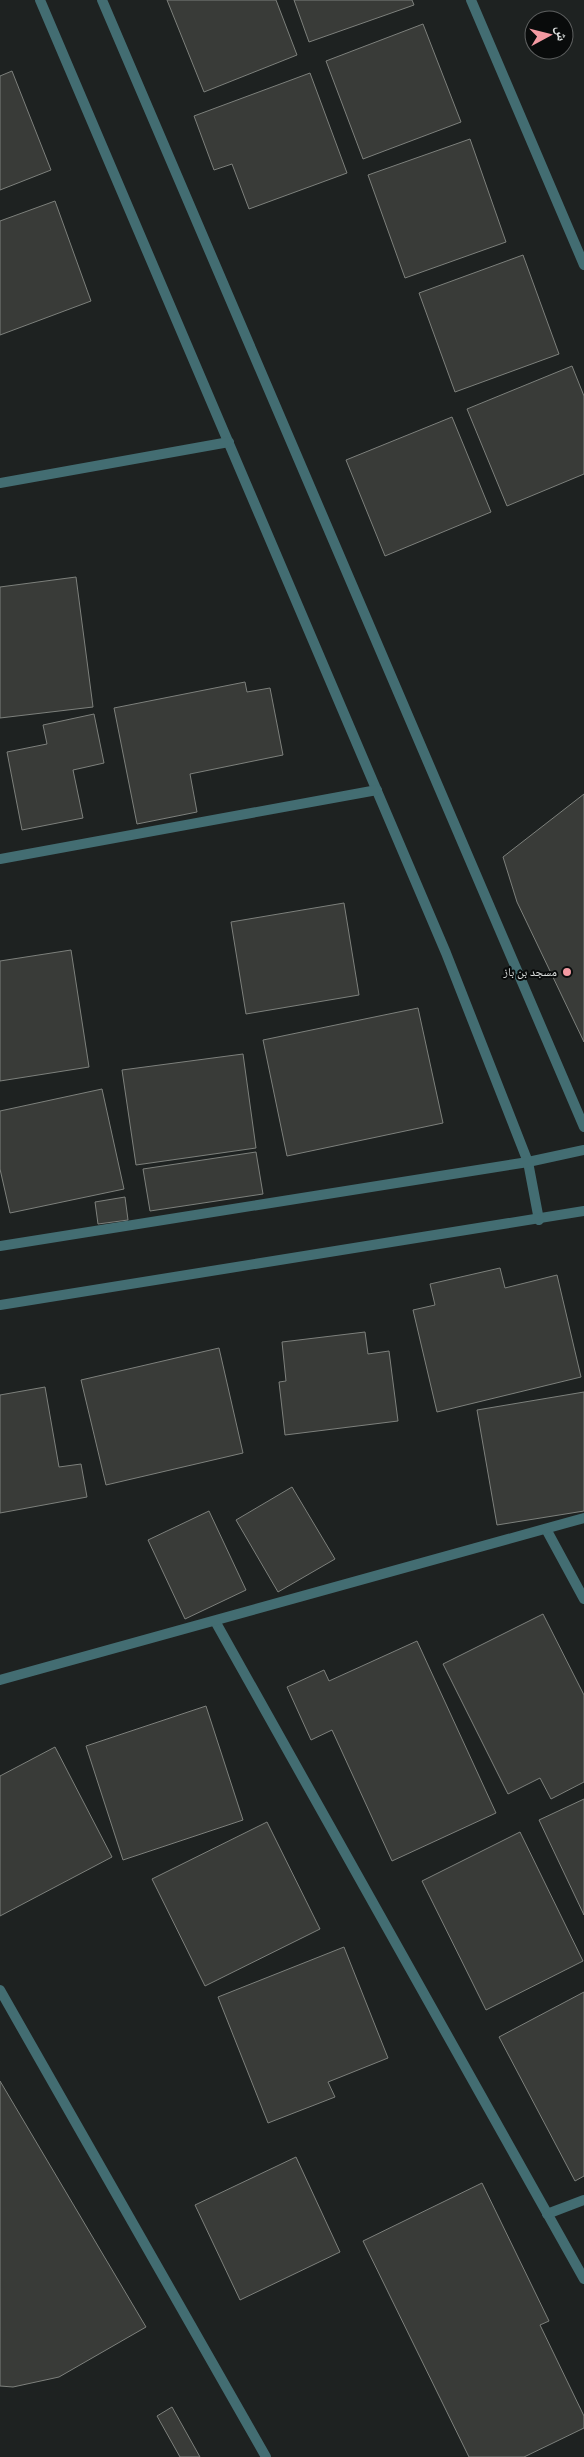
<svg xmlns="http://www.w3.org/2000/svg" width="584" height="2457" viewBox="0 0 584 2457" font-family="'Titillium Web','Noto Naskh Arabic',sans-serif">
<rect width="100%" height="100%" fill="#1e2221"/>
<g fill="#393b38" stroke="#7d807c">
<path d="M167,0h109l21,55 -93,37z"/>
<path d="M294,0h118l2,5 -105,37z"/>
<path d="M423,24l38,98 -98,37 -37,-98z"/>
<path d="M12,71l39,99 -51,20v-114z"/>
<path d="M310,73l37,100 -98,36 -17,-45 -18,6 -20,-54z"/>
<path d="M470,139l36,103 -101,36 -37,-103z"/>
<path d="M55,201l36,100 -91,34v-114z"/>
<path d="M523,255l36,99 -104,38 -36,-99z"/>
<path d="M572,366l12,30v78l-77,32 -40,-97z"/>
<path d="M452,417l39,95 -106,44 -39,-96z"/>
<path d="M76,577l17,130 -93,11v-131z"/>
<path d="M245,682l2,10 23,-4 13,67 -93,19 7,38 -60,12 -23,-116z"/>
<path d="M94,714l10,49 -31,7 10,48 -61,12 -15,-78 40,-8 -4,-19z"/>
<path d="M584,794v248l-67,-140 -14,-45z"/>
<path d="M344,903l15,92 -113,19 -15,-92z"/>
<path d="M71,950l18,117 -89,14v-120z"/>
<path d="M418,1008l25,115 -156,33 -24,-116z"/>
<path d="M243,1054l13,94 -120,17 -14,-95z"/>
<path d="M102,1089l22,100 -114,24 -10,-44v-58z"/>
<path d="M256,1152l7,42 -113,17 -7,-42z"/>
<path d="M125,1197l3,23 -30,4 -3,-22z"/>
<path d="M500,1268l5,20 52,-13 24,102 -144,35 -24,-102 22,-5 -5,-21z"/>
<path d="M365,1332l3,22 21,-3 9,70 -113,14 -6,-53 7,-1 -4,-39z"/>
<path d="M219,1348l24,105 -137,32 -25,-105z"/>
<path d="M45,1387l14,80 22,-3 6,33 -87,16v-118z"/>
<path d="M584,1392v119l-87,14 -20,-115z"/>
<path d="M292,1487l43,72 -57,33 -42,-72z"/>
<path d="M209,1511l37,79 -61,29 -37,-79z"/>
<path d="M543,1614l41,81v87l-33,17 -11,-21 -32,16 -65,-130z"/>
<path d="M417,1641l79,172 -104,48 -60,-131 -21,10 -24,-53 37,-17 5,11z"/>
<path d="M206,1706l37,114 -120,40 -37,-114z"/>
<path d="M55,1747l57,110 -112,59v-140z"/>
<path d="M584,1799v116l-45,-95z"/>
<path d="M267,1822l53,107 -115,57 -53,-107z"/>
<path d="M520,1832l63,129 -97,49 -64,-129z"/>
<path d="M344,1947l44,111 -60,24 7,15 -67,26 -50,-126z"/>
<path d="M584,1992v184l-9,5 -76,-144z"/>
<path d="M0,2081l146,246 -87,50 -46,10 -13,-1z"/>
<path d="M296,2157l44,95 -100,48 -45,-95z"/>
<path d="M482,2183l67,138 -9,4 44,91v12l-60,29h-55l-106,-216z"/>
<path d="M172,2407l28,50h-20l-23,-41z"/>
</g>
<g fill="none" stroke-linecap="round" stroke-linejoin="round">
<g stroke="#436d72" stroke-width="10">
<path d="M40,0l406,953 82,209 11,58"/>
<path d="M102,0l482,1127"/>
<path d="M471,0l113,265"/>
<path d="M0,483l229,-41"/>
<path d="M0,859l377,-69"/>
<path d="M0,1246l528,-84 56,-12"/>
<path d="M0,1305l584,-94"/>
<path d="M546,1529l38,70"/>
<path d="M215,1621l369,658"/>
<path d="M0,1680l584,-162"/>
<path d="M0,1990l266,467"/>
<path d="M547,2214l37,-14"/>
</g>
</g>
<circle fill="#f49aa2" stroke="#090b0b" stroke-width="2" cx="567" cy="972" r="5"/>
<g text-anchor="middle" stroke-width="4" stroke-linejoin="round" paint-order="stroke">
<g font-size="12" fill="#dde0df" stroke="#090b0b" text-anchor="end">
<text x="557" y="976">مسجد بن باز</text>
</g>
</g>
<g transform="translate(549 35) rotate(83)"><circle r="24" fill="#090b0b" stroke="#5e6060"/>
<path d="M0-4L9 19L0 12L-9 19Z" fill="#f49aa2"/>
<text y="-8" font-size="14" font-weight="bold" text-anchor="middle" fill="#dde0df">ش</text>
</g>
</svg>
